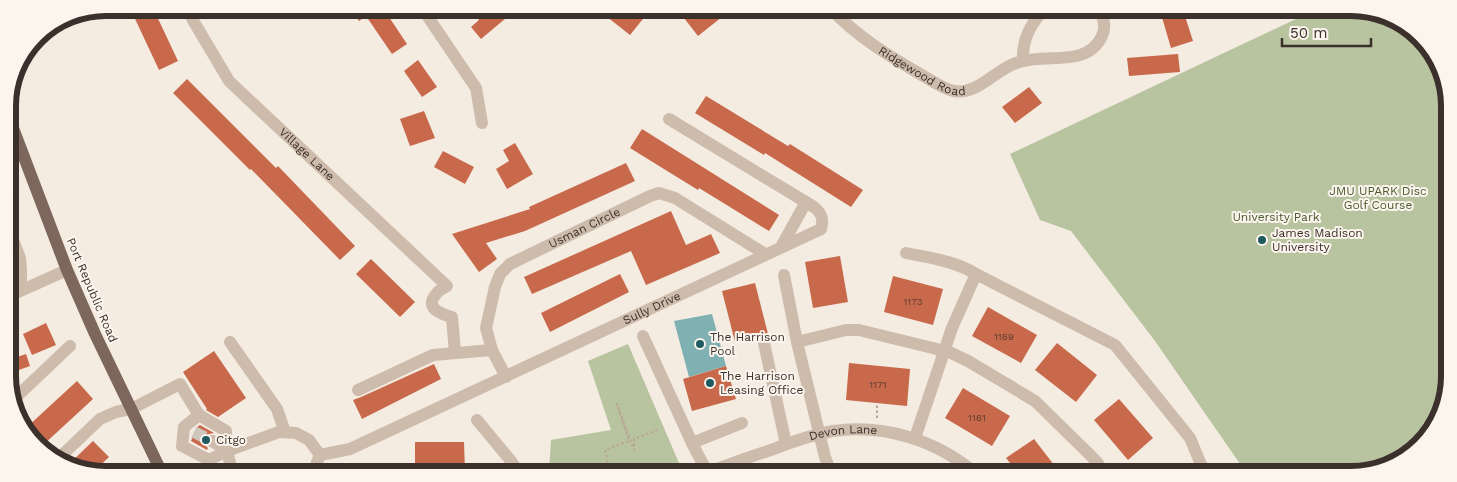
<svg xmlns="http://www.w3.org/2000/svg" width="1457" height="482" viewBox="0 0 1457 482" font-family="'Work Sans',sans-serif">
<rect width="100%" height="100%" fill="#f4ebe1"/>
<g fill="#b8c4a0">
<path d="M1313,11h64l48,30 23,46 -2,315 -35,52 -54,20h-110l-92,-133 -84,-110 -31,-11 -30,-66z"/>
<path d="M628,344l54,126 -6,3 -127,-1 2,-32 60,-10 -23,-69z"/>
</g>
<path fill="#7fb0b2" d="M712,314l14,52 -37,11 -15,-56z"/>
<g fill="#c8694b">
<path d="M130,8h23l25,53 -19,9z"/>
<path d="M350,8h33l24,36 -15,10 -26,-38 -7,5z"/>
<path d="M469,8l17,1h31l-36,30 -10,-12 8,-7z"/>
<path d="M597,9h54l-21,26z"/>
<path d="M677,9h55l-34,27z"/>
<path d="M1173,10h10l10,31 -22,7 -10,-34z"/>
<path d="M1178,54l2,18 -51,4 -2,-18z"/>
<path d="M418,60l19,27 -15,10 -18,-26z"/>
<path d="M187,79l89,89 2,-2 77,80 -15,14 -89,-91 -1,1 -77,-77z"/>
<path d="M1029,87l13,16 -27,20 -13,-16z"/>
<path d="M706,96l82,50 2,-2 73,46 -12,17 -86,-54 -1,2 -69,-42z"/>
<path d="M424,111l11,27 -25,8 -10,-27z"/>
<path d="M642,129l137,86 -10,16 -70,-43 -1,2 -68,-42z"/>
<path d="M515,143l18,31 -26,15 -11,-20 13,-8 -6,-11z"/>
<path d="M443,151l31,16 -9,17 -31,-17z"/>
<path d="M626,163l9,18 -110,50 -39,12 11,16 -18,13 -27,-38 78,-25 -1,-2z"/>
<path d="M671,211l15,34 25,-11 9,19 -74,32 -15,-34 -99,43 -8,-17z"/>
<path d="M840,256l8,46 -35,6 -8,-46z"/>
<path d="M371,259l44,43 -15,15 -44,-43z"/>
<path d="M620,274l9,18 -79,40 -9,-19z"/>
<path d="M893,276l50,13 -10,36 -49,-13z"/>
<path d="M755,283l13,51 -33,8 -13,-51z"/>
<path d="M988,307l49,28 -16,28 -49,-27z"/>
<path d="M46,323l10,22 -24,10 -9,-21z"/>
<path d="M1057,343l40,32 -21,27 -41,-32z"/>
<path d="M214,351l32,47 -28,19 -12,-7 1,-1 -24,-37z"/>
<path d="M26,354l4,12 -11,4 -5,-12z"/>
<path d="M849,363l61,6 -3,37 -61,-6z"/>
<path d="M434,364l7,15 -79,40 -9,-19 8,-3z"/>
<path d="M726,366l10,33 -44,12 -9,-32z"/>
<path d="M77,381l16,18 -51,47 -16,-18z"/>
<path d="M963,388l47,28 -18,30 -47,-28z"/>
<path d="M1119,399l34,39 -25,22 -34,-40z"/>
<path d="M200,425l14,8 -5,1 -4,3 -1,4 1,4 3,3 -1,2 -16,-9 6,-14z"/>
<path d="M1034,439l27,35 -43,-1 -12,-15z"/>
<path d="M93,441l16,16 -15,14h-14l-11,-7z"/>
<path d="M415,442h49l1,30h-50z"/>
</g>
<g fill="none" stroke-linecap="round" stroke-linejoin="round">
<path stroke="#cfc6bd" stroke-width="12" stroke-dasharray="12 6" stroke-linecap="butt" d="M194,432l18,9"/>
<g stroke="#b9a596" stroke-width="2" stroke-dasharray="2.5 2.5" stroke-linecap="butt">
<path d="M877,418v-15"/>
<path d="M610,472l-5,-22 24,-9 -12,-37 17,46v-11l26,-10"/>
</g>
<g stroke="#cdbbac" stroke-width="12">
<path id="s1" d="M187,8l7,14 35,59 218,205c-3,2 -8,4 -10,7 -14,15 4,21 15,24l3,36"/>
<path d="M422,8l54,80 6,35"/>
<path id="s2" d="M831,9c28,29 55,45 89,65 11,6 23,15 34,17 24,4 41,-21 62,-28 7,-2 14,-4 22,-4 23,-2 52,3 64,-23 4,-9 2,-18 -3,-26"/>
<path d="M1023,61c-1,-19 7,-37 21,-51"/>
<path d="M8,226l12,32 1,11v21"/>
<path d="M781,247l25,-45"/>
<path d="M906,253c24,5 49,8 70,21l139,71 75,93 15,36"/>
<path d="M784,275l13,67 28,115 6,16"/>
<path d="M9,296l58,-26"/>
<path d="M643,336l49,107 15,29"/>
<path d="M230,342l47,67 8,23"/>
<path d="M797,342l49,-12h13l90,22 19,9 67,40 50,49 12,12 7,12"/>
<path d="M764,343l22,101"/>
<path id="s3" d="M506,377l-14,-27 -6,-22 9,-41 5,-13 10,-10 140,-68 9,-3 16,5 90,56"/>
<path d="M358,390l75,-35 59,-5"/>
<path d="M12,401l58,-55"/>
<path d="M477,420l34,41 7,11"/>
<path d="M915,438l37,-110 24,-54"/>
<path d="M212,441l15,10"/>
<path d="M692,443l50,-20"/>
<path d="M59,458l41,-39 16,-7 15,-3 49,-25 19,31"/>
<path d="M232,471l-5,-20 -1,-20 -27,-16 -15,12 -2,19 27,14 18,-9 52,-19 17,1 13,7 11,15"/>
<path id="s4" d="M313,472l7,-17 30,-6 471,-220c3,-10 1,-16 -7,-22l-145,-88"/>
<path id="s5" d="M706,473c21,-8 43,-16 65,-23 20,-8 40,-15 62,-19 51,-7 103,9 142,42"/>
</g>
<path stroke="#7d675c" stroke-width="12" d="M8,115l59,155 28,64 66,137"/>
</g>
<g fill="#1f5a5e" stroke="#fbf5ee" stroke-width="2">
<circle cx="1262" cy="240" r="5"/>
<circle cx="700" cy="344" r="5"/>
<circle cx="710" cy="383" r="5"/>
<circle cx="206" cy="440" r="5"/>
</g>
<g text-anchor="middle" stroke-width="4" stroke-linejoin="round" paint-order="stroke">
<g font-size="10" fill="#5e3e33">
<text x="913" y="305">1173</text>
<text x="1004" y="340">1169</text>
<text x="878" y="388">1171</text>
<text x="977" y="421">1161</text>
</g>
<g font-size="12" fill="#3b302b" stroke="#fbf5ee">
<text dy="4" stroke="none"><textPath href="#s2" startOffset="112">Ridgewood Road</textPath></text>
<text dy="4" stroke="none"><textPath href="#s1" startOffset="191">Village Lane</textPath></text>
<text dy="4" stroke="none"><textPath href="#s3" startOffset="206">Usman Circle</textPath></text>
<text transform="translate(92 290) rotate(67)" y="4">Port Republic Road</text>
<text dy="4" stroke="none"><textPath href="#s4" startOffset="382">Sully Drive</textPath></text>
<text dy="4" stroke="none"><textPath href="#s5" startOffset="144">Devon Lane</textPath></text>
</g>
<g font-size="12" fill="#4a5a2e" stroke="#fbf5ee">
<text x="1378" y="195">JMU UPARK Disc<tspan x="1378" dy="14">Golf Course</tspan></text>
<text x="1276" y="221">University Park</text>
</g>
<g font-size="12" fill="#3b302b" stroke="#fbf5ee" text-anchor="start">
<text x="1272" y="237">James Madison<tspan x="1272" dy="14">University</tspan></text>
<text x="710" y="341">The Harrison<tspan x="710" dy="14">Pool</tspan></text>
<text x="720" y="380">The Harrison<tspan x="720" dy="14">Leasing Office</tspan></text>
<text x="216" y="444">Citgo</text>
</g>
</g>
<path d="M0 0H1457V482H0ZM106 16H1351A90 90 0 0 1 1441 106V376A90 90 0 0 1 1351 466H106A90 90 0 0 1 16 376V106A90 90 0 0 1 106 16Z" fill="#fbf5ee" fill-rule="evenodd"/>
<path fill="none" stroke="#3b302b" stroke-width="6" d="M106 16H1351A90 90 0 0 1 1441 106V376A90 90 0 0 1 1351 466H106A90 90 0 0 1 16 376V106A90 90 0 0 1 106 16Z"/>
<path d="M1282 38v8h89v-8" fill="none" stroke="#3b302b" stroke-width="2.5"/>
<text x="1290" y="38" font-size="15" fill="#3b302b" stroke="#fbf5ee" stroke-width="4" paint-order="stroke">50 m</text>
</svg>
